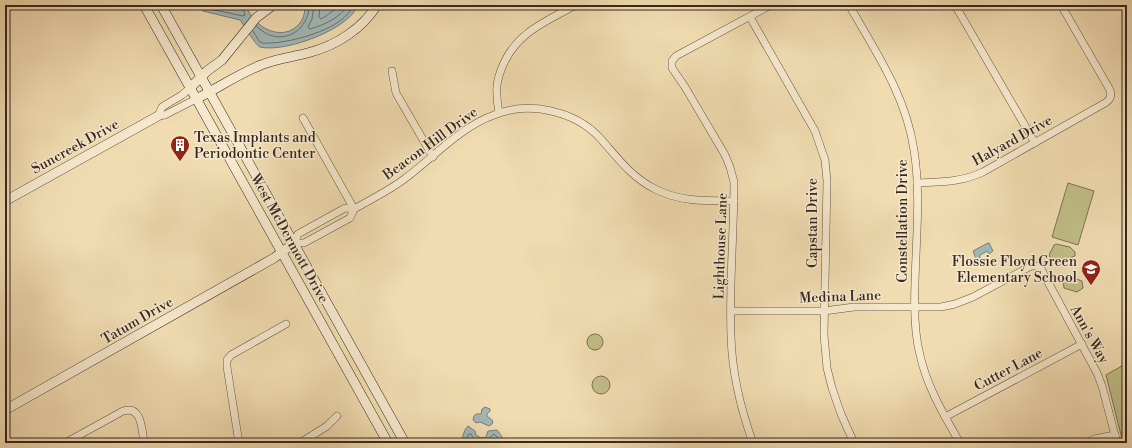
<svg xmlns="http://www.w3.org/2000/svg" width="1132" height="448" viewBox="0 0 1132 448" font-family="'Libre Bodoni',serif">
<rect width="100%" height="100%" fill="#f1dcb1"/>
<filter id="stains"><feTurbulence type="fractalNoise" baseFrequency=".005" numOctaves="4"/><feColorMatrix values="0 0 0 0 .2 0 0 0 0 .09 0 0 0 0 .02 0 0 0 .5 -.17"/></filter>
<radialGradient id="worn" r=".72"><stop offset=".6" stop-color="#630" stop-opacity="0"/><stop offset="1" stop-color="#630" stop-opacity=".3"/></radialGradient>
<g fill="#c1be87" stroke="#7c7254">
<path d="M1068,183l26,8 -16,54 -26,-8z"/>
<path d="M1056,244l14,3 5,5v4l-5,2 -6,6c-7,-1 -13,-3 -15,-9l5,-10z"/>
<path d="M1068,276l14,5 1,7 -6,4 -13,-4 -1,-7z"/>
<circle cx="595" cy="342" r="8"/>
<path d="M1127,363v80h-4l-17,-68z"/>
<circle cx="601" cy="385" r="9"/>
</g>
<g fill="#a1b8b8" stroke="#777e7c">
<path d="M196,5h50c6,22 37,39 54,18 4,-5 5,-12 5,-18h52v2c-10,23 -73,46 -97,40 -4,-1 -16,-22 -20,-27l-37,-9z"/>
<path d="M988,243h1l4,8 -4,3 -2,-3 -7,4v3l-4,1 -3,-8z"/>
<path d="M485,407l5,2v2l-3,3v2l6,5 -1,3 -3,2 -9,-4 -4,1 -3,-3 1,-4 2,-2h5l1,-5z"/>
<path d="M468,426l7,5 1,4 5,3 5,-1 2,-6 9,-1c3,4 7,8 5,13h-46l5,-2 4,-11z"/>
</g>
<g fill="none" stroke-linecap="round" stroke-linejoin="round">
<g stroke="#6c706c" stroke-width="1">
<path d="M201,5l4,3 38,8 2,-1 -3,-10"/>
<path d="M314,5l-2,14 -4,8 2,2c14,-4 30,-11 38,-24"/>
<path d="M320,5l-1,12 2,2 5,-3 15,-11"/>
<path d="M256,26c5,4 11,9 17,10 19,5 37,-12 36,-31"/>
<path d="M253,31l6,10 3,2c22,2 84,-13 91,-38"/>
<path d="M464,443l5,-9h2c8,14 15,7 23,0l4,4 1,5"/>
</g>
<g stroke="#665445" stroke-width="8">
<g id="street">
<path d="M849,5c27,47 57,91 65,145 7,44 2,89 1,133 -1,24 -1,49 5,72 7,32 24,60 40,88"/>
<path d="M955,5l80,138"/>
<path d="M750,17l65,114 10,29 2,21 -3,154 3,33 5,20 9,26 13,29"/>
<path d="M392,71l4,22 37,64"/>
<path d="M499,113c-1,-6 -2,-13 -2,-19 -1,-8 1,-16 4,-24 13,-36 43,-48 75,-65"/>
<path d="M158,116l4,-9 20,-12 8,-7"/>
<path d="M158,116l7,-1 31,-16"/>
<path d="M303,118l51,91"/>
<path d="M917,183c24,-1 45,-1 66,-11l122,-69c5,-3 7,-7 5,-13l-49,-85"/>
<path d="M354,209l-4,9 -46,25h-10l4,-9 47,-26 9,1c16,-9 34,-18 49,-29 29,-21 57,-53 91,-65 34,-14 80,-5 106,23 17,19 31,39 55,51 25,13 52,12 79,12"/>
<path d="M731,311h93l30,-4h87l14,-3 18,-7 58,-31h5l5,3 56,104 5,13 15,57"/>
<path d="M945,417l137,-73"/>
<path d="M65,443l58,-32c19,-6 19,19 21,32"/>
<path d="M239,443l-12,-76v-7l4,-5 55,-31"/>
<path d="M300,443l27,-17 10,-10"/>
<path d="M753,443c-12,-33 -21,-71 -22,-107 -2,-51 3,-103 3,-154l-4,-15 -5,-12 -40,-68 -13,-19v-7l4,-5 95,-51"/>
<path d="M1086,443l8,-4 21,-4"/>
</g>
</g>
<g stroke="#372721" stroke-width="10">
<g id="secondary">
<path d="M144,5l244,438"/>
<path d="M161,5l244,438"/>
<path d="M190,88l17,-17 15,-11 34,-42 17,-13"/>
<path d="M196,99c22,-11 42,-25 65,-34 16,-7 34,-8 50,-13 26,-7 52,-24 66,-47"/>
<path d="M5,201l153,-85"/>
<path d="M5,410l269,-152 20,-15"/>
</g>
</g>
<use href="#street" stroke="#f6e8cc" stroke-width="7"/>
<use href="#secondary" stroke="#f6e8cc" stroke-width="9"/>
</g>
<defs>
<g id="building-pin" transform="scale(1)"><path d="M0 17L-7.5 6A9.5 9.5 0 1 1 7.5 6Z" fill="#8f2418" stroke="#f6e8cc"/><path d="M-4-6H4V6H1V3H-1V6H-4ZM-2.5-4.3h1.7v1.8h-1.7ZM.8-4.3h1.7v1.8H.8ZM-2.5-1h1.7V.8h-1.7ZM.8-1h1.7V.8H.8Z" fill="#fff"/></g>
<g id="school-pin" transform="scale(1)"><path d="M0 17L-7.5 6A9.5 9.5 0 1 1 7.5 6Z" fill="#8f2418" stroke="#f6e8cc"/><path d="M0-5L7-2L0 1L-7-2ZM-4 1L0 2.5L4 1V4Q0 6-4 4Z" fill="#fff"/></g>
</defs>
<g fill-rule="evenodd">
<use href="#building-pin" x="180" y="145"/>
<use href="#school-pin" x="1091" y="269"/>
</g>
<g text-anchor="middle" stroke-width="3" stroke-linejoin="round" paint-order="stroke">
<g font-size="14" fill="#372721" stroke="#f6e8cc" text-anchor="start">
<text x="194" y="142">Texas Implants and<tspan x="194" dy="16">Periodontic Center</tspan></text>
<text x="1077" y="266" text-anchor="end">Flossie Floyd Green<tspan x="1077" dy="16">Elementary School</tspan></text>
</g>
<g font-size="14" fill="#372721" stroke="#f6e8cc">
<text transform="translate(1012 140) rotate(-29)" y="5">Halyard Drive</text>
<text transform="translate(430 143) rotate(-36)" y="5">Beacon Hill Drive</text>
<text transform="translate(75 146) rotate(-29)" y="5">Suncreek Drive</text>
<text transform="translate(902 221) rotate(-90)" y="5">Constellation Drive</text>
<text transform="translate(812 223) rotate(-90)" y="5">Capstan Drive</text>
<text transform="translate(290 238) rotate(61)" y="5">West McDermott Drive</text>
<text transform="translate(720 246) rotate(-88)" y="5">Lighthouse Lane</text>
<text transform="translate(840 296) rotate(-2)" y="5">Medina Lane</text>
<text transform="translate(137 320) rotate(-30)" y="5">Tatum Drive</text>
<text transform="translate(1090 334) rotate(61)" y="5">Ann's Way</text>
<text transform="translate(1008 369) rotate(-28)" y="5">Cutter Lane</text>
</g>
</g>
<rect width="1132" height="448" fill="none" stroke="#f1dcb1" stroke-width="20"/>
<rect x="6" y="6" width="1120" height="436" fill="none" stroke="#372721" stroke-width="2"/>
<rect x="10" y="10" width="1112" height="428" fill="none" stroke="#372721"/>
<rect width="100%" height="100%" filter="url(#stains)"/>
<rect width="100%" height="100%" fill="url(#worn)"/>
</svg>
